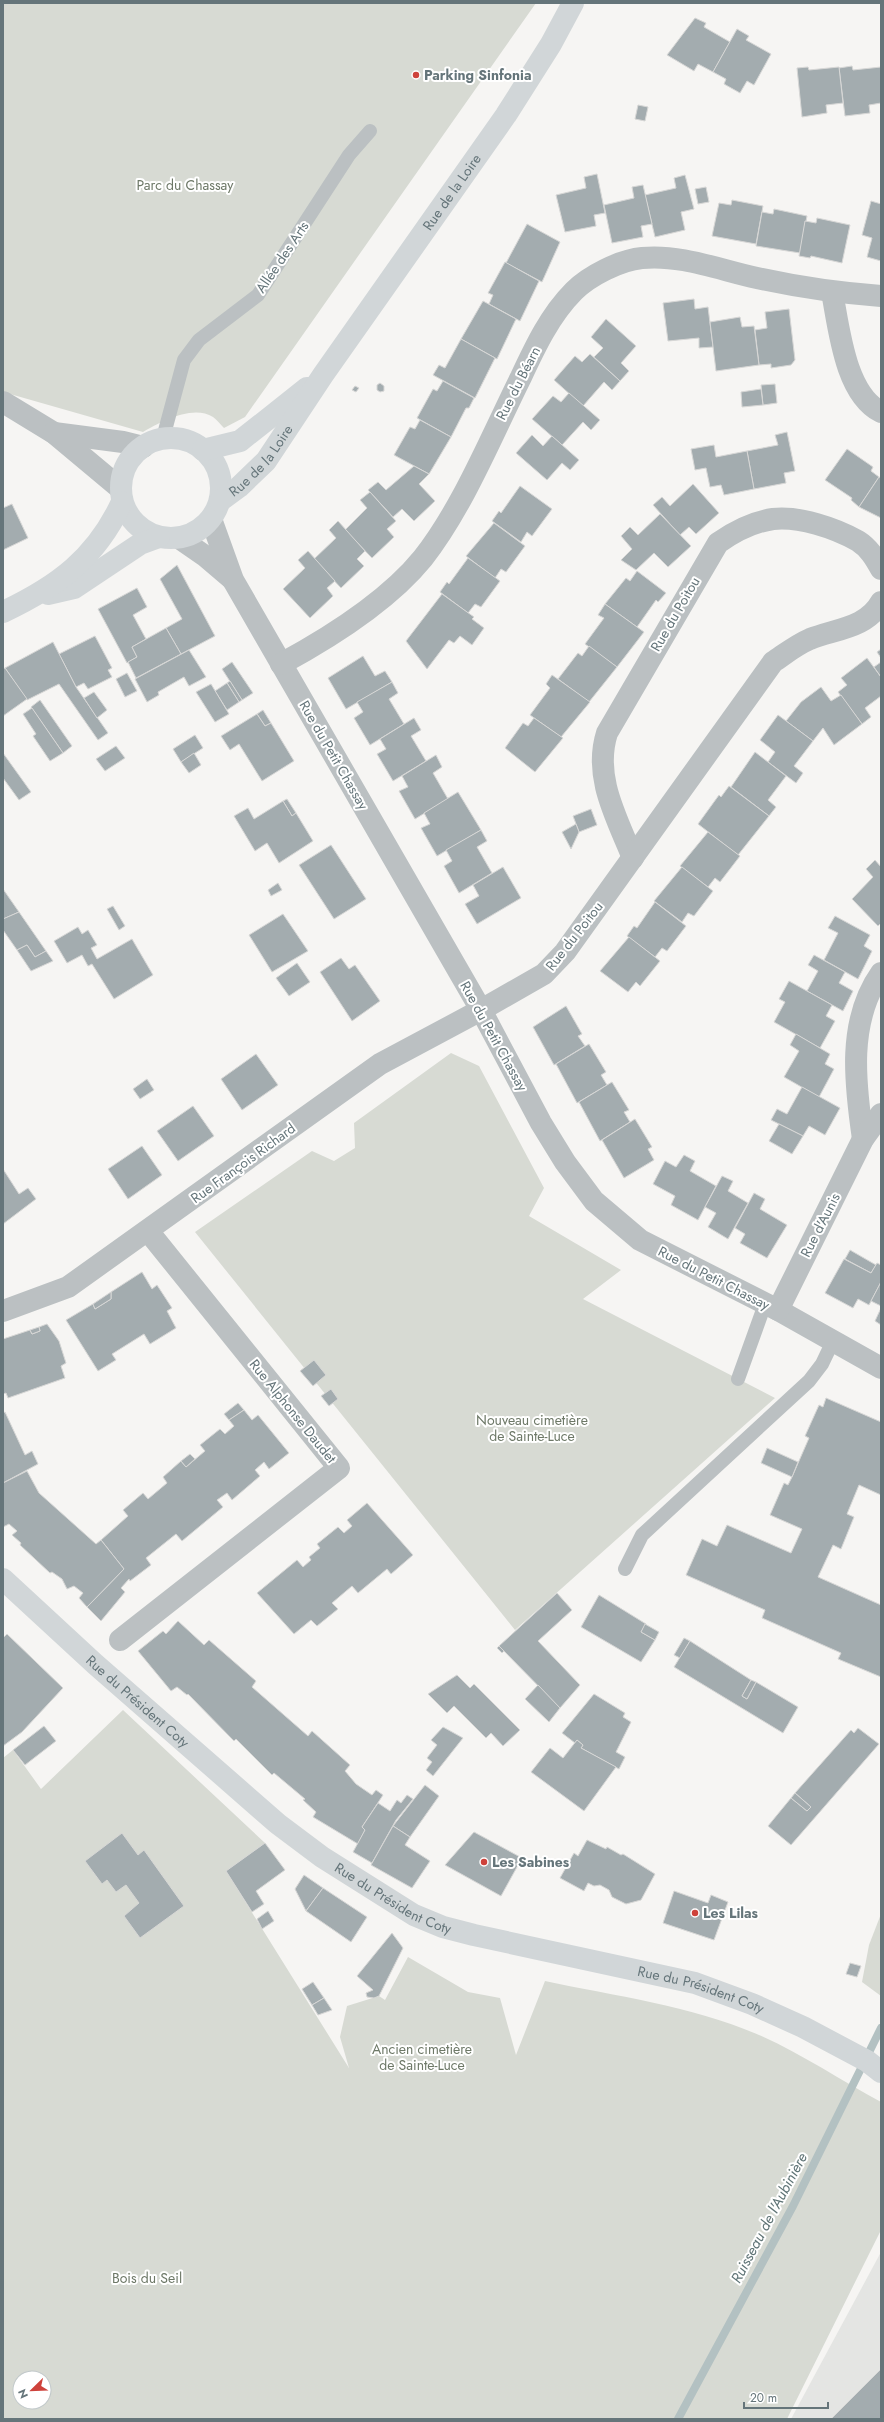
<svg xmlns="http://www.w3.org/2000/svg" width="884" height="2422" viewBox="0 0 884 2422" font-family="Jost,sans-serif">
<rect width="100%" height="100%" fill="#f6f5f3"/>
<path fill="#e4e5e3" d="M881,2252v167h-90z"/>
<g fill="#d7dad3" fill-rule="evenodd">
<path d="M3,3h533l-291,414 -21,11c-3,-3 -7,-8 -11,-11 -20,-13 -53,5 -70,15l-140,-40z"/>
<path d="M451,1053l28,13 65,122 -15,28 92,54 -38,29 192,99 -260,232 -320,-398 117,-81 22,10 21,-13 -1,-25z"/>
<path d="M123,1710l142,133 -39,28 123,197 -9,-31 7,-31 32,-10 6,4 23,-43 60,35 32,6 16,57 29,-74c70,15 148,25 214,54 43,19 81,45 122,67v128l-94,189h-784v-661l10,-8 28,39zM20,2378h24v24h-24z"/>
<path d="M881,1914v82l-19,-14 7,-37z"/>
</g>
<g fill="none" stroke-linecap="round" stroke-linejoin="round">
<path stroke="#b3c1c2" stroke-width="8" d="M678,2419l115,-213 88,-178"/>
</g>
<g fill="#a3acaf" stroke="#d7d7d6">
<path d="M695,18l11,5 -2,4 26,15 -17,30 -15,-8 -4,7 -27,-16z"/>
<path d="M737,29l12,7 -3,4 25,14 -17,31 -7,-4 -7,12 -16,-9 2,-5 -13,-7z"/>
<path d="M852,66l1,4 28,-3v36l-12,2 1,8 -25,3 -6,-48z"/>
<path d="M808,67l1,3 30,-3 4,36 -17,2 1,8 -25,4 -5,-49z"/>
<path d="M638,105l10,2 -3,14 -10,-2z"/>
<path d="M597,174l8,39 -11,2 2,11 -31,6 -9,-37 30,-7 -2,-11z"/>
<path d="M685,175l9,34 -13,3 4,18 -30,7 -10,-42 31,-7 -2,-10z"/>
<path d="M643,185l9,39 -11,2 2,11 -31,6 -8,-38 30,-7 -2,-11z"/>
<path d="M706,187l3,15 -11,2 -3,-15z"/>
<path d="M732,200l31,6 -7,38 -44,-8 7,-33 12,2z"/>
<path d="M871,201l10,3v57l-14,-4 5,-19 -10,-3z"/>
<path d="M774,209l33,7 -7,37 -44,-7 6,-34 11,2z"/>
<path d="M817,218l33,7 -8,38 -31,-7 -1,2 -11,-2 6,-35 11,2z"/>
<path d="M527,224l33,18 -18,40 -36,-19z"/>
<path d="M505,262l34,19 -19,40 -31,-17 4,-9 -5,-2z"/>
<path d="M694,299l1,10 13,-2 5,40 -14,1v-10l-31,3 -5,-38z"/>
<path d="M483,301l33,18 -19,40 -36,-20z"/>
<path d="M789,309l6,51 -4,5 -20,3v-4l-12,1 -4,-35 12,-2 -2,-16z"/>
<path d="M740,317l2,10 12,-1 5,39 -43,6 -6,-49z"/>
<path d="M606,319l30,27 -15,17 8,8 -9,10 -26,-24 9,-9 -12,-11z"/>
<path d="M461,339l34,19 -20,40 -42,-23 6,-10 6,3z"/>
<path d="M590,354l30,27 -8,9 -8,-8 -21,24 -29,-26 21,-24 7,6z"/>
<path d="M443,381l31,17 -5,10h-3l-15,29 -34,-19 16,-29 4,2z"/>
<path d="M380,383l4,3v5l-4,1 -3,-2v-5z"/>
<path d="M775,384l2,19 -14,2 -2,-20z"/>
<path d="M355,386l4,2 -3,4 -4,-2z"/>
<path d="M761,389l2,16 -21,2 -1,-15z"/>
<path d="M569,393l31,27 -9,10 -8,-8 -21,23 -30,-26 21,-23 8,6z"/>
<path d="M420,420l31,17 -22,37 -35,-19 16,-28 5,2z"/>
<path d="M787,432l8,39 -11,2 2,10 -32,6 -7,-38 31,-6 -3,-10z"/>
<path d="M532,435l11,11 9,-10 27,24 -9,10 -8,-7 -15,17 -31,-27z"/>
<path d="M714,445l2,12 31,-6 7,38 -30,6 -3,-10 -11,2 -4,-19 -11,2 -4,-21z"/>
<path d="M847,449l26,18 -2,4 8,6 -20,30 -8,-7 1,-2 -27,-18z"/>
<path d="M414,466l15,8 -10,10 16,17 -21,20 -12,-12 -9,8 -25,-27 10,-8 8,8z"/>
<path d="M879,477l2,1v40l-22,-11z"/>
<path d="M693,484l26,29 -23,21 -7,-7 -9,8 -27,-30 9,-8 8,9z"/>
<path d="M520,486l32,23 -20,27 -5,-4 -6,10 -29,-21 7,-10 2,2z"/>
<path d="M370,492l26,29 -9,8 7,8 -22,21 -27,-28 22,-22 -7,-8z"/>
<path d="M12,504l16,34 -25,12v-42z"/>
<path d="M660,514l31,32 -23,21 -14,-14 -18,17 -15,-10 11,-11 -11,-13 9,-9 8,8z"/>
<path d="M338,521l27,30 -8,8 7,7 -23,22 -27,-29 22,-21 -7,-8z"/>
<path d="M494,523l31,23 -19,26 -5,-3 -6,9 -29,-22z"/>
<path d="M308,551l27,30 -8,7 6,8 -23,22 -27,-29 22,-21 -7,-8z"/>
<path d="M468,558l32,23 -19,26 -6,-3 -7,9 -28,-21 7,-10 2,2z"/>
<path d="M177,565l38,71 -34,18 -15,-26 16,-9 -22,-40z"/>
<path d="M637,571l29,22 -8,9 -2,-2 -19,27 -32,-23 21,-26 4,3z"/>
<path d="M137,588l10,19 -14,8 13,24 -14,8 5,10 -10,6 -29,-54z"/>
<path d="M442,594l32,23 -2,2 12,9 -12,17 -12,-9 -6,7 -5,-3 -22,29 -21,-28z"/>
<path d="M605,604l39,28 -27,35 -32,-23 19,-26 -6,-3z"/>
<path d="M166,628l15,26 -45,24 -8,-16 9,-5 -5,-10z"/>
<path d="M95,636l17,32 -4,2 4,7 -24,12 -4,-6 -8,4 -17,-33z"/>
<path d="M53,642l23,45 32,46 -10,7 -39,-56 -32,16 -22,-32z"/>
<path d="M589,646l28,21 -28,35 -31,-23 20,-26 4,3z"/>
<path d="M881,649v9l-4,-6z"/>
<path d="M189,650l17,27 -17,9 -5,-9 -26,15 1,3 -12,7 -12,-23z"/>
<path d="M363,656l12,20 10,-5 7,11 -46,27 -18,-31z"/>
<path d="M867,658l14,19v19l-16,12 6,9 -9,7 -24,-32 9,-7 -6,-7z"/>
<path d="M232,662l21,31 -11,7 -20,-31z"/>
<path d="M881,662v15l-7,-10z"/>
<path d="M5,668l22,31 -24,17v-47z"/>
<path d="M127,673l10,18 -12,6 -9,-18z"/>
<path d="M552,675l38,27 -29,35 -31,-22 20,-27 -4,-4z"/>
<path d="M230,681l12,19 -3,2 -12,-19z"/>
<path d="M392,682l6,11 -9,6 15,25 -34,21 -16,-27 9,-6 -6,-10z"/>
<path d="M227,683l12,19 -12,8 -12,-19z"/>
<path d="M211,684l18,30 -14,8 -19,-30z"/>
<path d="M821,687l10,14 10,-6 21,29 -28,21 -11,-17 -10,13 -27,-20 15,-19z"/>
<path d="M94,692l13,18 -10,8 -13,-20z"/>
<path d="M40,700l32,46 -9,7 -32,-46z"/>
<path d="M32,708l31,45 -13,8 -17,-25 3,-2 -13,-20z"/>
<path d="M263,710l8,13 -6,3 -8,-12z"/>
<path d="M257,714l8,12 6,-3 23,38 -32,20 -23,-37 -9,6 -9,-14z"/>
<path d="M778,715l35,26 -19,25 9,7 -7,10 -28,-21 7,-10 -15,-12z"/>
<path d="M414,718l7,12 -10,6 15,25 -33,20 -16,-27 9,-5 -6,-10z"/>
<path d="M534,718l29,20 -28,34 -30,-24 18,-25 5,3z"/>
<path d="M195,735l8,13 -22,14 -8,-13z"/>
<path d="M116,746l9,12 -20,13 -9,-12z"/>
<path d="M755,752l31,24 -18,24 8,7 -7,9 -38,-29z"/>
<path d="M3,753l28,39 -12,8 -16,-22z"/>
<path d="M194,753l7,12 -12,8 -8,-11z"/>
<path d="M436,755l6,12 -9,6 15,26 -33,20 -16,-28 9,-4 -6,-11z"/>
<path d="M729,786l40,30 -31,39 -40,-31 21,-29 2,2z"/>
<path d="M458,792l23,38 -44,26 -16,-28 9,-4 -6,-11z"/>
<path d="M287,799l9,14 -4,3 -9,-15z"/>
<path d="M283,801l9,15 4,-3 17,28 -34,22 -12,-20 -12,8 -21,-35 14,-8 6,11z"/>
<path d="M591,809l6,16 -18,7 -6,-16z"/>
<path d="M576,824l3,8 -8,17 -9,-17z"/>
<path d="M481,830l6,11 -10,6 15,26 -33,20 -15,-27 8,-5 -6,-11z"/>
<path d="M708,832l32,24 -20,26 -5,-4 -7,9 -28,-21z"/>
<path d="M331,845l35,54 -32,20 -35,-54z"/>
<path d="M875,860l6,7v56l-3,3 -26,-27 21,-22 -7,-8z"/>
<path d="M503,867l18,31 -44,26 -12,-20 14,-8 -6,-11z"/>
<path d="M682,867l31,24 -19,25 -6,-3 -6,9 -28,-21z"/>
<path d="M278,883l4,7 -11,6 -3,-6z"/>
<path d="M3,889l16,23 -16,7z"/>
<path d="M655,902l31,24 -19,25 -5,-3 -7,9 -28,-21 7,-10 3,2z"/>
<path d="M113,906l12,20 -6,4 -12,-21z"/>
<path d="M19,912l27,39 -11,6 -8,-12 -10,5 -14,-20v-11z"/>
<path d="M283,914l25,37 -36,21 -23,-37z"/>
<path d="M835,916l35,19 -6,11 8,5 -14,28 -34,-19 14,-27 -10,-5z"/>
<path d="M78,927l4,7 6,-4 9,15 -6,3 6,11 35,-20 21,36 -39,24 -22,-35 -4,2 -6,-11 -15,8 -13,-22z"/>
<path d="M629,937l31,24 -20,25 -4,-4 -8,10 -28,-21z"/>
<path d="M27,945l8,12 11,-6 7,10 -22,10 -14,-21z"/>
<path d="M814,955l31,17 -6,11 14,8 -10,20 -36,-20 11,-20 -10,-6z"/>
<path d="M341,958l8,11 6,-4 25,36 -28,20 -32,-49z"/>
<path d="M297,963l13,19 -21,14 -13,-18z"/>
<path d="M789,981l43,24 -6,11 9,5 -15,27 -46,-26 11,-20 -6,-3z"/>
<path d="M566,1006l16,28 -4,2 7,10 -31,19 -21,-38z"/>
<path d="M796,1034l34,20 -5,10 9,5 -15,28 -35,-20 15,-26 -9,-6z"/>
<path d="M589,1044l17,28 -5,3 6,10 -30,18 -21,-39z"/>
<path d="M256,1054l22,31 -36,25 -21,-31z"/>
<path d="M147,1079l7,11 -14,9 -7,-10z"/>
<path d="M612,1082l17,28 -5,2 6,10 -30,19 -21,-39z"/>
<path d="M802,1087l38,21 -15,27 -16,-9 -6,10 -32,-16 6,-11 10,5z"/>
<path d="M193,1106l21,30 -36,25 -21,-30z"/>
<path d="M635,1119l17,28 -4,2 6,11 -30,18 -22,-38z"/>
<path d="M779,1124l24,12 -11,18 -23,-13z"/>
<path d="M142,1146l20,29 -34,24 -20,-30z"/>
<path d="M684,1155l11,6 -5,10 26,15 -18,34 -27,-15 4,-9 -22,-12 12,-23 11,6z"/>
<path d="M3,1169l16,25 9,-6 8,11 -33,25z"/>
<path d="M722,1176l11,5 -5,10 20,12 -20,36 -20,-12 8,-14 -11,-6z"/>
<path d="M754,1193l11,6 -5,10 27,16 -20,33 -27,-15 5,-9 -10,-6z"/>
<path d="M850,1250l26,15 -5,8 -26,-14z"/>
<path d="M844,1259l27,14 6,-10 4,2v17l-12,23 -11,-6 -5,9 -28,-15z"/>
<path d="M142,1272l10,17 5,-4 15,23 -5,3 9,17 -26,16 -6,-10 -32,20 4,6 -18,11 -32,-51 27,-16 2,5 16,-10v-7z"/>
<path d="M881,1282v24l-10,-5z"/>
<path d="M111,1292v7l-16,10 -2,-5z"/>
<path d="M881,1308v17l-6,-4z"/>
<path d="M47,1324l12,17 7,22 -5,3 4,12 -57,20 -2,-5 -3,1v-55l27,-9 2,4 8,-3 -1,-4z"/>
<path d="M39,1327l1,4 -8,3 -2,-4z"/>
<path d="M314,1360l12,15 -13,11 -13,-15z"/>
<path d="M331,1389l7,10 -9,7 -8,-10z"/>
<path d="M826,1398l55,24v73l-22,-10 -12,29 7,3 -13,32 -8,-4 -15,32 63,28v72l-43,-18 3,-6 -79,-35 3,-8 -79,-35 16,-36 15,7 10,-21 64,28 11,-24 -32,-14 14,-32 4,2 4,-8 17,-39 -4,-2 14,-31 4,2z"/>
<path d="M238,1403l6,7 -15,10 -5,-6z"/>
<path d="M244,1410l8,10 6,-5 31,38 -20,16 -5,-7 -9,8 5,6 -28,24 -5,-7 -10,7 6,7 -41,34 -6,-7 -30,24 5,7 -21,16 -1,-2 -8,9 4,4 -24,29 -14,-14 37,-38 -23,-29 27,-24 -5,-6 20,-17 5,6 19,-16 -4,-6 18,-16 5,6 19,-16 -5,-6 20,-16 5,5 9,-8 -5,-6z"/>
<path d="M5,1412l20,43 7,-4 6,13 -35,19v-70z"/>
<path d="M767,1448l31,14 -6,15 -31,-14z"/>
<path d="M190,1454l5,5 -9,8 -5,-6z"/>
<path d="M27,1471l12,22 57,51 5,-4 23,29 -37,38 -8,-9 4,-5 -9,-7 -7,3 -5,-10 -10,-7 -2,1 -30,-28 1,-2 -9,-8 5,-4 -8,-7 -6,3v-44z"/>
<path d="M367,1503l46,52 -22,19 -4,-5 -29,24 -6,-7 -20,17 6,6 -21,17 -6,-6 -17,14 -37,-41 40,-33 6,7 8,-7 -2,-3 11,-9 -3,-4 21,-17 6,6 8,-7 -5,-6z"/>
<path d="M557,1593l15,17 -34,31 42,44 -20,23 -61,-62z"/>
<path d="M599,1595l47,29 -5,8 14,8 -14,22 -60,-35z"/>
<path d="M178,1621l26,24 5,-5 47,41 -4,6 56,49 4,-5 38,34 -5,6 11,13 16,11 4,-5 7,5 -21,32 3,3 -7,14 -45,-27 3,-5 -13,-12 2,-1 -31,-26 -2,2 -36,-36 -2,2 -46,-47 -1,1 -10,-8 -6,4 -33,-40 25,-20 3,3z"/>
<path d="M645,1624l14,8 -4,8 -14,-8z"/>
<path d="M7,1634l56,54 -41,44 -19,14v-108z"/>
<path d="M684,1638l6,3 -10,17 -6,-3z"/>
<path d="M690,1641l61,39 -9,16 5,3 9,-17 42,25 -15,26 -109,-66z"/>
<path d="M499,1646l5,5 -2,2 -5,-5z"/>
<path d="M457,1675l13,13 4,-4 46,46 -17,16 -12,-13 -5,5 -32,-32 -7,7 -19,-19z"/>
<path d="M751,1680l5,2 -9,17 -5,-3z"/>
<path d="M538,1685l22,23 -11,14 -24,-23z"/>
<path d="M594,1694l31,19 -2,4 8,5 -15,30 9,5 -6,12 -38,-21 2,-3 -6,-5 -2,3 -13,-10z"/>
<path d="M44,1726l12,15 -31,24 -12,-15z"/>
<path d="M443,1727l20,11 -30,38 -7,-6 6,-8 -5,-4 10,-13 -6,-5z"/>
<path d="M858,1728l21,16 -88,101 -23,-19 23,-28 16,13 4,-4 -16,-14 56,-63 3,3z"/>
<path d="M577,1740l6,5 -2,3 35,19 -32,44 -53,-39 19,-24 13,10z"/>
<path d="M425,1785l14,11 -29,41 -17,-11z"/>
<path d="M795,1793l16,14 -4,4 -16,-13z"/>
<path d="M407,1795l6,4 -17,21 -24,43 -19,-11 12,-22 -3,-3 16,-24 12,8 7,-11 4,3z"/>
<path d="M393,1826l17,11 -5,8 25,16 -18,27 -41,-23z"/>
<path d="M474,1832l48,26 -21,38 -56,-31z"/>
<path d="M122,1833l16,22 6,-5 40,56 -44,32 -16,-22 15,-13 -13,-18 -10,7 -9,-12 -5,4 -17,-23z"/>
<path d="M587,1840l19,9 1,-2 14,8 2,-1 32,20 -14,26 -15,4 -14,-7 -3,-7 -9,-5 -6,1 -6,-3 -4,8 -24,-13 14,-25 4,3z"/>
<path d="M265,1843l20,27 -29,21 8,13 -12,8 -26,-41z"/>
<path d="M304,1875l19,13 -17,23 -11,-22z"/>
<path d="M323,1888l44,29 -16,25 -45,-31z"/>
<path d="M674,1891l34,12 3,-8 17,7 -14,38 -51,-17z"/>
<path d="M268,1911l6,10 -12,8 -5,-10z"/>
<path d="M392,1933l11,15 -24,48 -5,2 -7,-1 -1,-4 7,-3 -16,-14z"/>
<path d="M850,1963l11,3 -4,11 -11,-3z"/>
<path d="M313,1982l11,16 -12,7 -10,-16z"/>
<path d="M324,1998l8,12 -14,5 -6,-10z"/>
<path d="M881,2369v50h-50z"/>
</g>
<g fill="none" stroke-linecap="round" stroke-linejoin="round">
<g stroke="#bbc0c2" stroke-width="14">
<path d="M163,438l21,-78 15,-20 59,-45 91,-140 21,-24"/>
<path d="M738,1379l27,-75"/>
<path d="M625,1569l17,-34 167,-154 13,-17 11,-23"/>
</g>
<g stroke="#bbc0c2" stroke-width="22">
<path d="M832,292c7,36 13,102 49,120"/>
<path d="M3,402l51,31 67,56"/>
<path d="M54,433l69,9 20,5"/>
<path d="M211,519l22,61 248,430 60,113 24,39 29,39 46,39 138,70 103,58"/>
<path d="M179,538l26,18 27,23"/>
<path d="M281,664c48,-26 108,-64 142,-106 40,-51 69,-123 98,-181 14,-30 29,-62 53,-86 15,-15 46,-31 68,-33 38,-4 78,12 115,20 41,9 82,15 124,18"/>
<path d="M633,858c-16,-40 -40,-81 -26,-125l111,-190c17,-12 34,-21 55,-24 26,-3 62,9 85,22 11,7 17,17 23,28"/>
<path d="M863,1139c-8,-55 -16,-118 18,-166"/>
<path d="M778,1310l85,-171 18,-25"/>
<path d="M3,1311l65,-24 312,-223 101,-54 63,-36 21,-22 208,-290c12,-8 23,-17 37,-23 25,-10 57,-11 71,-37"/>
<path d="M120,1640l219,-172 -191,-237"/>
</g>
<g stroke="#d1d6d8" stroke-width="22">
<circle cx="171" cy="488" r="50"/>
<path d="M203,450l37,-9 67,-53"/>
<path id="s1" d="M220,501l19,-14 27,-26 57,-86 183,-260 45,-71 22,-41"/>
<path d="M48,594l26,-6 66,-44 19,-7"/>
<path d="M3,612c55,-26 93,-54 119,-110"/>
<path id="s2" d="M3,1579l92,85 183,160 44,33 92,58 29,12 31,8 221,48 57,21 51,23 64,34 14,11"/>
</g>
</g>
<g fill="#ce423b" stroke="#fff" stroke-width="1.5">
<circle cx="416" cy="75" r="4"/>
<circle cx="484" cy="1862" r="4"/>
<circle cx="695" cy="1913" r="4"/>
</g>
<g text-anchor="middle" stroke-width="4" stroke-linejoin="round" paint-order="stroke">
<g font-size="14" font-weight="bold" fill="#65757a" stroke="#fff" text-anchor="start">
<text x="424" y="80">Parking Sinfonia</text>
<text x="492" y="1867">Les Sabines</text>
<text x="703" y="1918">Les Lilas</text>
</g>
<g font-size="14" fill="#6d7867" stroke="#fff">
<text x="185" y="190">Parc du Chassay</text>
<text x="532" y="1425">Nouveau cimetière<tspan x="532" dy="16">de Sainte-Luce</tspan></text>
<text x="422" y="2054">Ancien cimetière<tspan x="422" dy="16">de Sainte-Luce</tspan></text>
<text x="147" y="2283">Bois du Seil</text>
</g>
<g font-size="14" fill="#65757a" stroke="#fff">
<text dy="5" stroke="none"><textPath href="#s1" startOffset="388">Rue de la Loire</textPath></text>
<text transform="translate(282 257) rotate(-56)" y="5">Allée des Arts</text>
<text transform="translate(518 383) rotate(-63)" y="5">Rue du Béarn</text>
<text dy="5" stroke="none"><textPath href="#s1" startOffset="58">Rue de la Loire</textPath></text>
<text transform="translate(675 614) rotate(-60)" y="5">Rue du Poitou</text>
<text transform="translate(334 755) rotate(60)" y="5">Rue du Petit Chassay</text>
<text transform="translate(574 936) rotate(-52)" y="5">Rue du Poitou</text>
<text transform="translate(494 1036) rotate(61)" y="5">Rue du Petit Chassay</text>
<text transform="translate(243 1163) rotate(-36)" y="5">Rue François Richard</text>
<text transform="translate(820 1225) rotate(-63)" y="5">Rue d'Aunis</text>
<text transform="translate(714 1278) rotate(27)" y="5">Rue du Petit Chassay</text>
<text transform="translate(293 1411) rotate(51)" y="5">Rue Alphonse Daudet</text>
<text dy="5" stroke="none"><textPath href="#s2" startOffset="182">Rue du Président Coty</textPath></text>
<text dy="5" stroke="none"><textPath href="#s2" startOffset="506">Rue du Président Coty</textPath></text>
<text dy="5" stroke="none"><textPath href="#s2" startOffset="829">Rue du Président Coty</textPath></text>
</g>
<g font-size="15" font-style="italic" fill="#5f7476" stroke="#fff">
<text transform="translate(769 2218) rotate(-62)" y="5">Ruisseau de l'Aubinière</text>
</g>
</g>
<rect width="884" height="2422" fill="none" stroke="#65757a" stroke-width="8"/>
<g transform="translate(32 2390) rotate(247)"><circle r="19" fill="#ffffff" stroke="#c1c8ca"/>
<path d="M0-3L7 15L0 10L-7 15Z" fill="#ce423b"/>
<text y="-6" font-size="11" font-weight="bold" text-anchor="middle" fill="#65757a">N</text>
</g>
<path d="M744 2402v6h84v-6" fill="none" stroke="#65757a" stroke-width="2"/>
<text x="750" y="2402" font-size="12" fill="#65757a" stroke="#ffffff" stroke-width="3" paint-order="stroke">20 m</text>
</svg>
